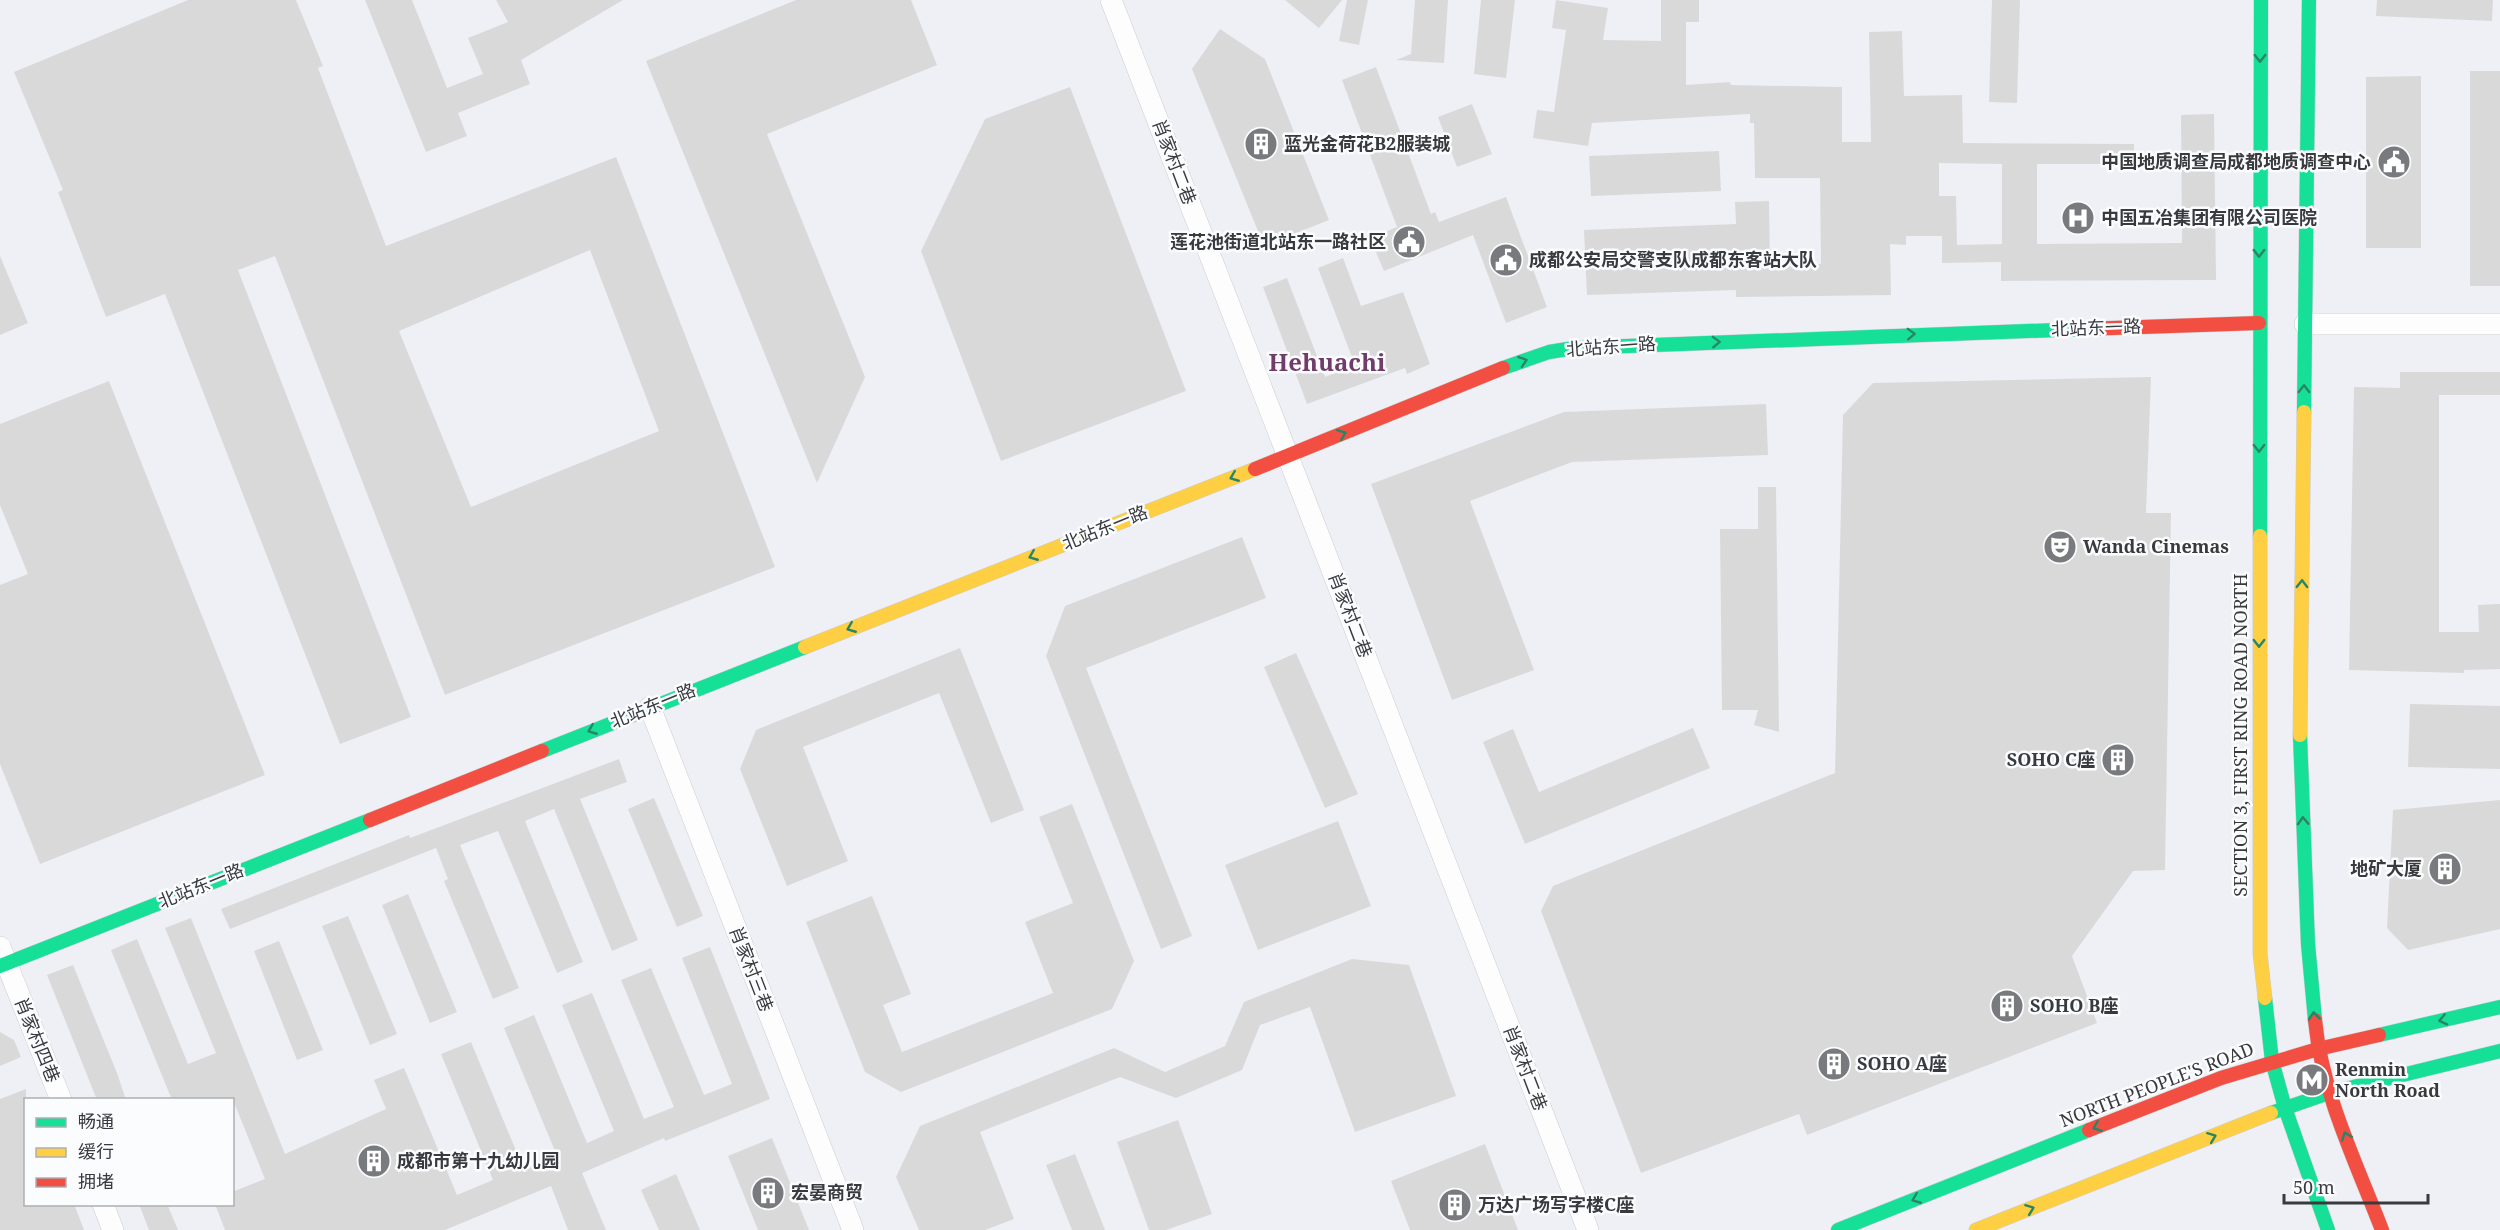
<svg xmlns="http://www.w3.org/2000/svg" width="2500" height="1230" viewBox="0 0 2500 1230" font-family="'Noto Serif','Noto Sans SC',serif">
<rect width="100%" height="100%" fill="#eff0f5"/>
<g fill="#dad9da" fill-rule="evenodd">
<path d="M188,0h108l27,66 -5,2 68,178 230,-89 159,410 -330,128 -170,-439 -37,14 173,447 -71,27 -175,-450 -59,23 -48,-125 5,-2 -49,-118zM590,250l69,181 -188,76 -72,-176z"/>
<path d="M365,0h47l35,88 36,-14 -15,-36 40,-16 -12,-22h127l-102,60 9,24 -72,29 9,23 -41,16z"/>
<path d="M796,0h115l26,65 -170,69 98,243 -48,106 -171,-422z"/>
<path d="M1285,0h57l-23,28z"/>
<path d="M1347,0h21l-9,45 -20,-4z"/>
<path d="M1415,0h33l-4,63 -48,-3 15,-6z"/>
<path d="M1481,0h34l-9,78 -32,-4z"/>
<path d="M1556,0l52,8 -5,32 58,1v-41h38v22h-13v63l44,-3 1,3 111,2v55h29l-2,-110 33,-1 2,65 58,-1 1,48 171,1v20h-97v80l145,-1 -1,-128 33,-1 2,166 -215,1v-19l-59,1v-27h-36v9l-16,-1 1,51 -155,2v-7l-149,5 -3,-65 152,-6 -1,-22 34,-1 1,63h51l-1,-86h-65l-1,-55h-4v-9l-158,9 -4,23 -55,-8 4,-28 17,2 12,-82 -14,-2zM1939,163l63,1v80l-45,1 -1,-49h-17z"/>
<path d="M1992,0h28l-3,103 -28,-1z"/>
<path d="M2377,0h116l-1,21 -116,-5z"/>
<path d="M1220,29l45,30 64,161 -65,26 -72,-177z"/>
<path d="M1376,67l55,147 4,-2 4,10 67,-25 41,110 -41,16 -33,-88 -89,36 -14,-33 27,-11 -55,-147z"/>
<rect x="2470" y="71" width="30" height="215"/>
<path d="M2421,76v172h-55v-171z"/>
<path d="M1070,87l116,304 -185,70 -80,-210 64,-132z"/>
<path d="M1472,104l20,50 -35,13 -19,-50z"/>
<path d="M1719,151l2,40 -130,5 -2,-40z"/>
<path d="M0,256l28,67 -28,12z"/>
<path d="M1343,258l18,48 42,-14 27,72 -23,10 -2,-6 -98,36 -44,-117 24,-9 38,99 30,-12 -37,-97z"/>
<path d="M2400,372h100v23h-61v237h40l-1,-27 22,-1v65l-36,1v3l-115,-3 5,-283 46,1z"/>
<path d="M2151,377l-5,136h25l-6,357 -32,1 -61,85 25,67 -290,112 -8,-21 -158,59 -100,-262 12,-25 282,-113 8,-358 30,-32z"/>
<path d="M109,381l156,394 -225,89 -40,-100v-179l28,-11 -28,-69v-81z"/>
<path d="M1766,404l2,51 -196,7 -102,39 64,169 -82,30 -81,-216 193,-72z"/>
<path d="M1758,487h18l3,245 -25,-7 4,-15h-36l-2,-181h38z"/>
<path d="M1242,537l24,61 -180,70 106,268 -31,13 -115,-293 19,-50z"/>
<path d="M960,648l64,162 -33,13 -52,-130 -136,54 45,114 -61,25 -47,-117 16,-39z"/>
<path d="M1296,653l62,141 -33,14 -61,-141z"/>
<path d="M2410,704l90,2v63l-92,-2z"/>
<path d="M1693,728l17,40 -185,76 -42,-102 30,-13 26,63z"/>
<path d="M619,759l8,23 -47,17 58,141 -26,11 -58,-142 -29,12 58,141 -26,11 -59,-142 -38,14 59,143 -26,11 -49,-118 4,-2 -12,-31 -206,81 -9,-20 188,-74 1,3z"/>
<path d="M654,798l49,118 -26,11 -49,-118z"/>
<path d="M2500,800v129l-92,21 -21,-22 6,-118z"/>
<path d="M1072,804l62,157 -22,48 -211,83 -36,-20 -59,-150 66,-26 39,98 -28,11 19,47 151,-59 -28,-71 48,-19 -34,-86z"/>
<path d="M1338,821l33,85 -113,44 -33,-85z"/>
<path d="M408,894l49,118 -27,11 -48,-118z"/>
<path d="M348,916l49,118 -27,11 -48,-119z"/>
<path d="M191,918l94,236 101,-45 -12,-29 30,-12 53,127 36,-15 -52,-126 30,-12 53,128 33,-14 -53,-128 30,-13 53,128 27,-12 -52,-126 30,-12 52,126 30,-12 -53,-127 30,-12 53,127 28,-11 -50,-126 28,-11 60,152 -105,42 -1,-3 -82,35 24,57h-38l-17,-44 -106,44h-220l-10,-26h17v-12l33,-13 -32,-79h-61l-61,-150 26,-11 51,125 28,-11 -51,-125z"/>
<path d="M279,941l44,109 -26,10 -43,-109z"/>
<path d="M1352,959l57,6 47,131 -101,36 -45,-125 -50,18 -18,45 -66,28 -56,-21 -140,55 34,87 -29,11h-66l-23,-53 24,-51 194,-78 51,24 60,-26 19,-44z"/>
<path d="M73,965l44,108 9,27h-29l-50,-125z"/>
<path d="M0,1032l14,8 7,17 -21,9z"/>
<path d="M26,1089v115h48l10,26h-84v-131z"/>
<path d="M1178,1120l34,94 -46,16h-17l-32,-88z"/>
<path d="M772,1138l37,92h-51l-30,-74z"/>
<path d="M1485,1144l33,86h-108l-19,-49z"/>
<path d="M1075,1154l30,76h-33l-26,-65z"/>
<path d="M676,1174l24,56h-41l-18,-40z"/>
<path d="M139,1204h28l11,26h-29z"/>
</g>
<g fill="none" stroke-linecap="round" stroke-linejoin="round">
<g stroke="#cccdd0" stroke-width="22">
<g id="street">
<path d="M1111,0l477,1230"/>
<path d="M2305,324h195"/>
<path d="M650,707l203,523"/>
<path d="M0,947l61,153"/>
<path d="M103,1204l10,26"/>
</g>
</g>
<g stroke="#cccdd0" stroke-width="15">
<g id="fast">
<path d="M1503,368l46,-16 25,-4 509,-19"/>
<path d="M2304,412l5,-412"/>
<path d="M2260,536l1,-536"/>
<path d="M2300,735l8,209 7,76"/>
<path d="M542,751l263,-104"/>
<path d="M0,966l370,-146"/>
<path d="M2265,998l7,63 13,47 43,122"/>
<path d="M2379,1035l121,-28"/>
<path d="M2271,1113l58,-20 171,-42"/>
<path d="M1838,1230l251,-100"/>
</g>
</g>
<g stroke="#cccdd0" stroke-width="15">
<g id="slow">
<path d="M2260,536v417l5,45"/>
<path d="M805,647l450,-178"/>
<path d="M2300,735l4,-323"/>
<path d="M1976,1230l295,-117"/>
</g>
</g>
<g stroke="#cccdd0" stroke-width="15">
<g id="jam">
<path d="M2083,329l176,-6"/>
<path d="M1255,469l248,-101"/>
<path d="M370,820l172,-69"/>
<path d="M2315,1020c7,74 41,142 67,210"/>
<path d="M2089,1130l132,-52 97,-29 61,-14"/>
</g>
</g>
<use href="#street" stroke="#fdfdfe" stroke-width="21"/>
<use href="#fast" stroke="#16e098" stroke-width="14"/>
<use href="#slow" stroke="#ffcf43" stroke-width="14"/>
<use href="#jam" stroke="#f24e42" stroke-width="14"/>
</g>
<defs><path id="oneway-chevron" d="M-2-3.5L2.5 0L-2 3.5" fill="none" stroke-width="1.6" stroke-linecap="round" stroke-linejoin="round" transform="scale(1.5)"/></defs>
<g stroke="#298566">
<use href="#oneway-chevron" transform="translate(2260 58) rotate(90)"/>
<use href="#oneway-chevron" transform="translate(2259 253) rotate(90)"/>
<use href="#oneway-chevron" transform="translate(1911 334) rotate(-2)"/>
<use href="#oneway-chevron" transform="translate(1716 342) rotate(-2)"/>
<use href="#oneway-chevron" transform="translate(1523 361) rotate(-19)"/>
<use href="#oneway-chevron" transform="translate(2304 389) rotate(-89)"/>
<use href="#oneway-chevron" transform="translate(1342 434) rotate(-22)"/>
<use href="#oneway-chevron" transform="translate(2259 448) rotate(90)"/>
<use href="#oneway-chevron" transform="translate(1234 477) rotate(158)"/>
<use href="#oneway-chevron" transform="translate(1033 556) rotate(158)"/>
<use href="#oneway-chevron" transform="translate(2302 584) rotate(-89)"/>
<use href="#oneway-chevron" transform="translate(851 628) rotate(158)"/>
<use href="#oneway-chevron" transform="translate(2259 643) rotate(90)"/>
<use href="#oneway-chevron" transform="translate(592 730) rotate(158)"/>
<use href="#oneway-chevron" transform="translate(2303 821) rotate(-92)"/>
<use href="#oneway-chevron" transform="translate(2314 1016) rotate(-95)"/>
<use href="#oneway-chevron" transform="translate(2443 1020) rotate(167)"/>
<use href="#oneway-chevron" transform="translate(2097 1127) rotate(158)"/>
<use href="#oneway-chevron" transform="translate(2346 1136) rotate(-111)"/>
<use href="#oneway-chevron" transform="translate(2212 1137) rotate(-21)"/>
<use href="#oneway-chevron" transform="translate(1916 1199) rotate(158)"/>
<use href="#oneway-chevron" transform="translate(2030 1209) rotate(-21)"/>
</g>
<defs>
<g id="building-disc" transform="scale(1.725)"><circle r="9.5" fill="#797a7e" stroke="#fbfcfe"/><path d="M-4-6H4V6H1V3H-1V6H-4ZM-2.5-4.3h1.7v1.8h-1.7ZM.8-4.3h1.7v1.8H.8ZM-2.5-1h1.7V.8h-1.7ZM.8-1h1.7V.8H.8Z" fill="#fff"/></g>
<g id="civic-disc" transform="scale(1.725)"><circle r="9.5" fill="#797a7e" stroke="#fbfcfe"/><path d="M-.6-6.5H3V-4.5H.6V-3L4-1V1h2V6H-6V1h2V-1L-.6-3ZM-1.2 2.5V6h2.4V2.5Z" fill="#fff"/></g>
<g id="hospital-disc" transform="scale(1.725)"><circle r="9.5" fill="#797a7e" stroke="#fbfcfe"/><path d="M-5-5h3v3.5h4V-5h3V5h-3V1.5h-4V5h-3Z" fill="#fff"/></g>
<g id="theatre-disc" transform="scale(1.725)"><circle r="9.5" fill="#797a7e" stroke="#fbfcfe"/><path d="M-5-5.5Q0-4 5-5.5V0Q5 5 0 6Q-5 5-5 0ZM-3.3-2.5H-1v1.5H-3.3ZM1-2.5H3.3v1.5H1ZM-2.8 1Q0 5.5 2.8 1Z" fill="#fff"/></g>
<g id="metro-disc" transform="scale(1.725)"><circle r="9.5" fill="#797a7e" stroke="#fbfcfe"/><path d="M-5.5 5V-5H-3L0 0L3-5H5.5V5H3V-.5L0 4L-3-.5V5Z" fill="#fff"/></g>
</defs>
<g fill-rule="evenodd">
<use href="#building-disc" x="1261" y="144"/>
<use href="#civic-disc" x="2394" y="162"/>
<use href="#hospital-disc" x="2078" y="218"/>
<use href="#civic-disc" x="1409" y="242"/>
<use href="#civic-disc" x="1506" y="260"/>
<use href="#theatre-disc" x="2060" y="547"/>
<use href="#building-disc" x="2118" y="760"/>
<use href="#building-disc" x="2445" y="869"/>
<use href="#building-disc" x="2007" y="1006"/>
<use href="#building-disc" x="1834" y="1064"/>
<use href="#metro-disc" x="2312" y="1080"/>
<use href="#building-disc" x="374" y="1161"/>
<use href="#building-disc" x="768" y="1193"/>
<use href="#building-disc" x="1455" y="1205"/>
</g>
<g text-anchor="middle" stroke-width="5" stroke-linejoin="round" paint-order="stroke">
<g font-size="18" font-weight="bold" fill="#393a3e" stroke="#fbfcfe" text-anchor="start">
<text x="1284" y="150">蓝光金荷花B2服装城</text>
<text x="2371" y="168" text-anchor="end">中国地质调查局成都地质调查中心</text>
<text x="2101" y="224">中国五冶集团有限公司医院</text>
<text x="1386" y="248" text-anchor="end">莲花池街道北站东一路社区</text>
<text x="1529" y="266">成都公安局交警支队成都东客站大队</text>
<text x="2083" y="553">Wanda Cinemas</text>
<text x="2095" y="766" text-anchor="end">SOHO C座</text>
<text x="2422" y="875" text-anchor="end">地矿大厦</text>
<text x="2030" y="1012">SOHO B座</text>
<text x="1857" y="1070">SOHO A座</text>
<text x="2335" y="1076">Renmin<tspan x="2335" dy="21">North Road</tspan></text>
<text x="397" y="1167">成都市第十九幼儿园</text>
<text x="791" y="1199">宏晏商贸</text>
<text x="1478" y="1211">万达广场写字楼C座</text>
</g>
<g font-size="18" fill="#393a3e" stroke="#fbfcfe">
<text transform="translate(1174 162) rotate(69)" y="6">肖家村二巷</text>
<text transform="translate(2096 328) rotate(-2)" y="6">北站东一路</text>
<text transform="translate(1611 347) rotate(-4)" y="6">北站东一路</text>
<text transform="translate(1105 528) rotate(-22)" y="6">北站东一路</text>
<text transform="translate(1350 615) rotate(69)" y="6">肖家村二巷</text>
<text transform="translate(653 706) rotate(-22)" y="6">北站东一路</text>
<text transform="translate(2241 735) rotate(-90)" y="6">SECTION 3, FIRST RING ROAD NORTH</text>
<text transform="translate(201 886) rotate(-22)" y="6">北站东一路</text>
<text transform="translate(751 969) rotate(69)" y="6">肖家村三巷</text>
<text transform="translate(37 1040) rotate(68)" y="6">肖家村四巷</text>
<text transform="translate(1525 1068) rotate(69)" y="6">肖家村二巷</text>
<text transform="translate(2157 1085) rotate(-21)" y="6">NORTH PEOPLE'S ROAD</text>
</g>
<g font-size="24" font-weight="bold" fill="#723c6a" stroke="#fbfcfe">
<text x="1327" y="371">Hehuachi</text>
</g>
</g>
<rect x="24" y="1098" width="210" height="108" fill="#fbfcfe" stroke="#adaeb1" stroke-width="1.5"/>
<rect x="36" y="1118" width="30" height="9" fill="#16e098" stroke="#adaeb1" stroke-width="1.5"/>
<text x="78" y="1128" font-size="18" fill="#393a3e">畅通</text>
<rect x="36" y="1148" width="30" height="9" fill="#ffcf43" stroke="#adaeb1" stroke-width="1.5"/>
<text x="78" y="1158" font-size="18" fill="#393a3e">缓行</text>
<rect x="36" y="1178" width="30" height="9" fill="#f24e42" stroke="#adaeb1" stroke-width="1.5"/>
<text x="78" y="1188" font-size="18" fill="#393a3e">拥堵</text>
<path d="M2284 1194v9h144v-9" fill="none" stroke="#393a3e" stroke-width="3"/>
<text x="2293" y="1194" font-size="18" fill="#393a3e" stroke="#fbfcfe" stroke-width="4.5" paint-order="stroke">50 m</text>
</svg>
